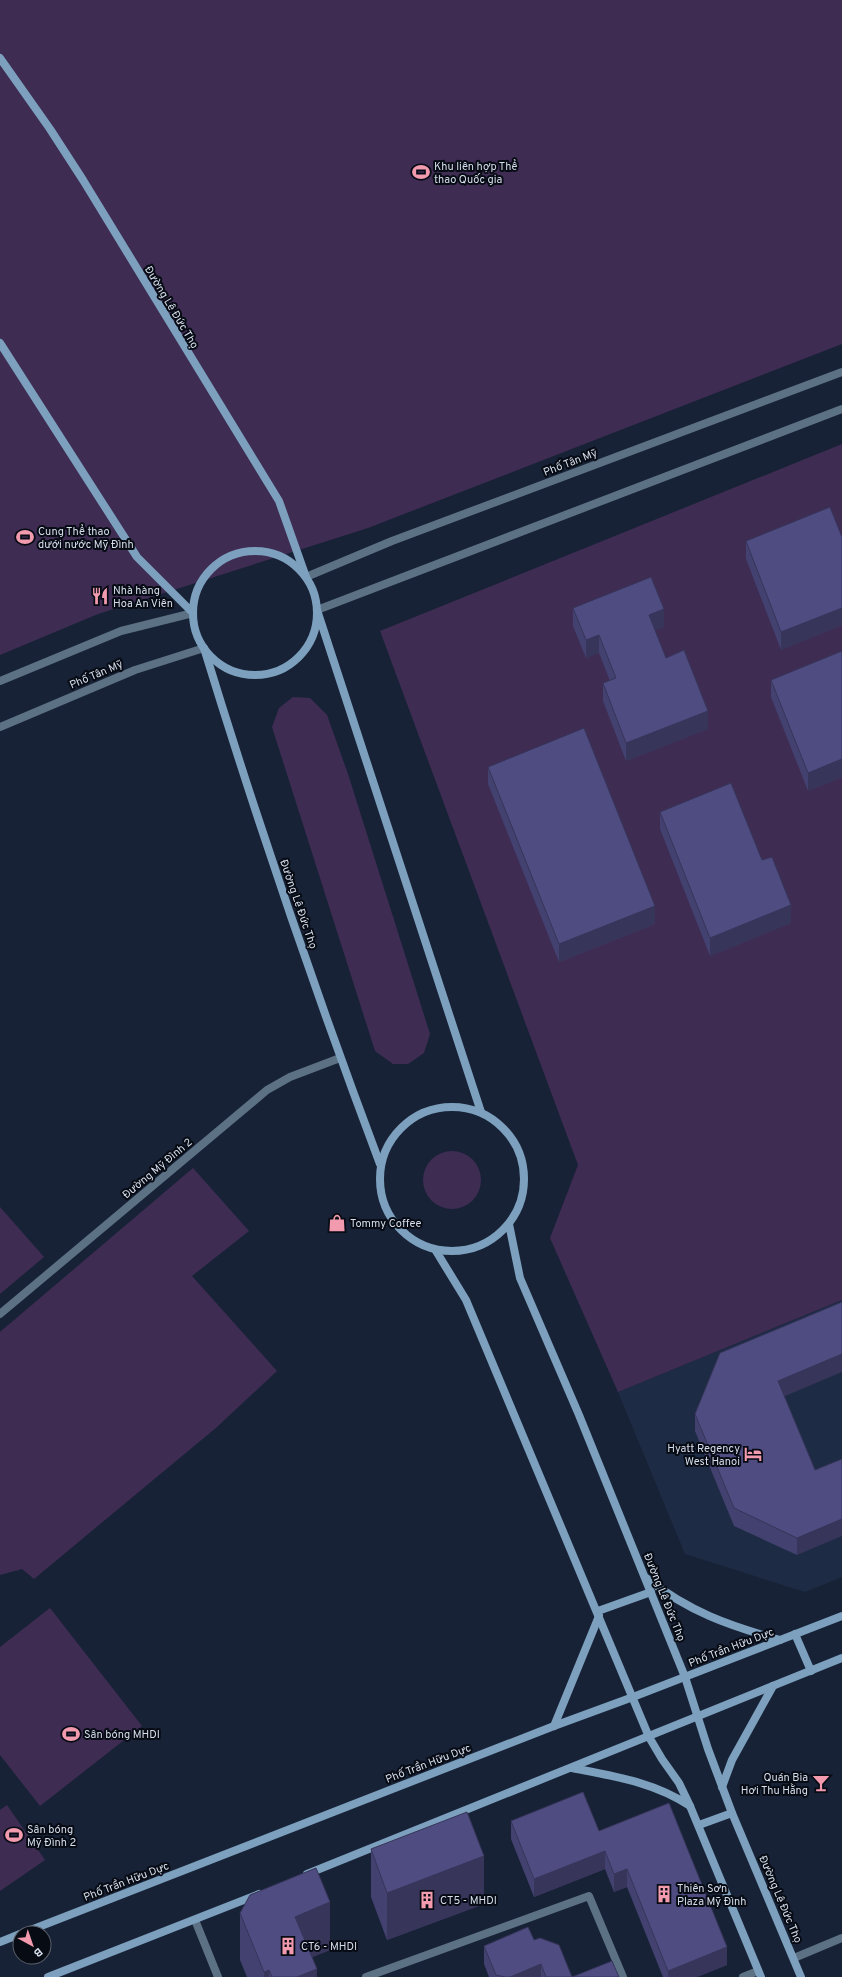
<svg xmlns="http://www.w3.org/2000/svg" width="842" height="1977" viewBox="0 0 842 1977" font-family="Overpass,sans-serif">
<rect width="100%" height="100%" fill="#182236"/>
<path fill="#1e2b45" d="M842,1300v277l-37,15 -120,-38 -67,-162z"/>
<g fill="#3e2c53">
<path d="M0,0h842v344l-474,184 -270,86 -98,41z"/>
<path d="M842,444v856l-224,92 -68,-154 28,-73 -198,-534z"/>
<path d="M293,697l17,1 17,17 21,59 82,260 -6,19 -16,11h-15l-18,-13 -103,-324 7,-19z"/>
<circle cx="452" cy="1180" r="29"/>
<path d="M193,1168l56,63 -57,45 85,95 -60,56 -183,152 -12,-10 -22,6v-243z"/>
<path d="M0,1207l44,50 -44,37z"/>
<path d="M50,1608l92,118 -102,80 -40,-51v-108z"/>
<path d="M7,1805l38,55 -45,31v-81z"/>
</g>
<g fill="none" stroke-linecap="round" stroke-linejoin="round">
<g stroke="#5c7284" stroke-width="8">
<path d="M306,577l86,-36 450,-169"/>
<path d="M317,610l525,-201"/>
<path d="M0,681l121,-50 72,-18"/>
<path d="M0,727l135,-57 69,-22"/>
<path d="M0,1314l267,-224 23,-13 50,-19"/>
<path d="M195,1920l23,57"/>
<path d="M794,1958l48,-20"/>
<path d="M366,1977l223,-81 34,81"/>
<path d="M743,1977l15,-6"/>
</g>
<g stroke="#7ca0bd" stroke-width="8">
<path d="M0,58l50,71 33,51 196,321 27,76"/>
<path d="M0,343l137,214 56,56"/>
<circle cx="255" cy="613" r="62"/>
<path d="M317,610l164,502"/>
<path d="M204,648c53,173 112,346 176,516"/>
<circle cx="452" cy="1179" r="72"/>
<path d="M509,1224l11,54 59,137 106,262 23,72 24,64 69,164"/>
<path d="M436,1251l30,49 183,437 13,22 17,24 11,23 71,171"/>
<path d="M646,1578c44,34 81,47 134,62"/>
<path d="M598,1611l53,-19"/>
<path d="M795,1634l16,37"/>
<path d="M554,1726l45,-110"/>
<path d="M572,1768c41,8 82,14 118,38"/>
<path d="M722,1787l10,-27 41,-74"/>
<path d="M699,1825l33,-12"/>
<path d="M307,1874l535,-216"/>
<path d="M23,1933l531,-207 79,-29 209,-81"/>
<path d="M0,1942l20,-8"/>
<path d="M48,1977l211,-83"/>
</g>
</g>
<g fill="#43416f">
<path d="M842,537v88l-61,25 -35,-91v-18z"/>
<path d="M573,608l91,19 -9,3 11,28 42,71 -82,32 -23,-60v-18l7,-2 -11,-28 -13,5 -13,-32z"/>
<path d="M842,651v126l-34,14 -37,-94v-17z"/>
<path d="M488,767l167,157 -96,38 -71,-178z"/>
<path d="M660,812l102,48 29,63 -81,33 -50,-127z"/>
<path d="M784,1396l31,74 -18,85 -63,-29 -39,-95v-17z"/>
<path d="M511,1821l88,10 128,134 -30,12h-34l-36,-90 -13,5 -9,-23 -71,28 -23,-58z"/>
<path d="M371,1849l113,55 -97,36 -16,-43z"/>
<path d="M240,1913l90,37 -18,7 5,20h-70l-7,-17z"/>
<path d="M534,1940l38,37h-83l-5,-13v-18z"/>
</g>
<g fill="#37355a">
<path d="M842,608v17l-61,25v-18z"/>
<path d="M664,609v18l-15,6v-18z"/>
<path d="M599,635v18l-13,5v-18z"/>
<path d="M708,711v18l-82,32v-18z"/>
<path d="M842,759v18l-34,14v-18z"/>
<path d="M791,905v18l-81,33v-18z"/>
<path d="M655,906v18l-96,38v-18z"/>
<path d="M842,1354v18l-64,27v-18z"/>
<path d="M842,1519v17l-45,19v-17z"/>
<path d="M605,1851v18l-71,28v-18z"/>
<path d="M484,1856v48l-97,36v-47z"/>
<path d="M627,1869v18l-13,5v-18z"/>
<path d="M330,1902v48l-35,14v-47z"/>
<path d="M727,1947v18l-30,12h-29v-6z"/>
<path d="M541,1964v13h-31z"/>
<path d="M317,1969v8h-20z"/>
<path d="M269,1970v7h-5v-5z"/>
</g>
<g fill="#4e4c81" stroke="#37355a">
<path d="M830,507l12,30v71l-61,24 -35,-91z"/>
<path d="M651,577l13,32 -15,6 17,43 18,-8 24,61 -82,32 -23,-60 13,-5 -17,-43 -13,5 -13,-32z"/>
<path d="M842,651v108l-34,14 -37,-93z"/>
<path d="M584,728l71,178 -96,38 -71,-177z"/>
<path d="M731,783l31,77 10,-3 19,48 -81,33 -50,-126z"/>
<path d="M842,1302v52l-64,27 37,89 27,-11v60l-45,19 -63,-30 -39,-94 25,-61z"/>
<path d="M583,1792l16,39 70,-28 58,144 -59,24 -41,-102 -13,5 -9,-23 -71,28 -23,-58z"/>
<path d="M467,1812l17,44 -97,37 -16,-44z"/>
<path d="M316,1868l14,34 -35,15 22,52 -20,8h-25l-3,-7 -5,2 -24,-59 10,-18z"/>
<path d="M528,1927l6,13 6,-2 19,7 13,32h-26l-5,-13 -31,13h-5l-9,-2 -12,-29z"/>
<path d="M612,1961l7,16h-47z"/>
</g>
<defs>
<g id="stadium-bare" transform="scale(1.38)"><path d="M0-5a6.5 5 0 1 0 0 10a6.5 5 0 1 0 0-10ZM-3.5-1.8h7v3.6h-7Z" fill="#f29aae" stroke="#070b14" stroke-width="2.5" paint-order="stroke"/></g>
<g id="restaurant-bare" transform="scale(1.38)"><path d="M-5-6h1v4h1v-4h1v4h1v-4h1v5L-1.5 .5V6h-2V.5L-5-1ZM5-6V6H3V1.5H1.5Q1.5-4 5-6Z" fill="#f29aae" stroke="#070b14" stroke-width="2.5" paint-order="stroke"/></g>
<g id="shop-bare" transform="scale(1.38)"><path d="M-5-2.5h2.3a2.7 3.5 0 0 1 5.4 0H5L5.5 6h-11ZM-1.5-2.5h3a1.5 2.3 0 0 0-3 0Z" fill="#f29aae" stroke="#070b14" stroke-width="2.5" paint-order="stroke"/></g>
<g id="hotel-bare" transform="scale(1.38)"><path d="M-6-4.5h1.5V1H6V5H4.5V3h-9V5H-6ZM-4 0a1.8 1.8 0 1 1 3.6 0ZM.5 0V-2.5h3Q6-2.5 6 0Z" fill="#f29aae" stroke="#070b14" stroke-width="2.5" paint-order="stroke"/></g>
<g id="bar-bare" transform="scale(1.38)"><path d="M-6-5H6L.8 .8V4.5H3.5V6h-7V4.5H-.8V.8Z" fill="#f29aae" stroke="#070b14" stroke-width="2.5" paint-order="stroke"/></g>
<g id="building-bare" transform="scale(1.38)"><path d="M-4-6H4V6H1V3H-1V6H-4ZM-2.5-4.3h1.7v1.8h-1.7ZM.8-4.3h1.7v1.8H.8ZM-2.5-1h1.7V.8h-1.7ZM.8-1h1.7V.8H.8Z" fill="#f29aae" stroke="#070b14" stroke-width="2.5" paint-order="stroke"/></g>
</defs>
<g fill-rule="evenodd">
<use href="#stadium-bare" x="421" y="172"/>
<use href="#stadium-bare" x="25" y="537"/>
<use href="#restaurant-bare" x="100" y="596"/>
<use href="#shop-bare" x="337" y="1223"/>
<use href="#hotel-bare" x="753" y="1454"/>
<use href="#stadium-bare" x="71" y="1734"/>
<use href="#bar-bare" x="821" y="1783"/>
<use href="#stadium-bare" x="14" y="1835"/>
<use href="#building-bare" x="664" y="1894"/>
<use href="#building-bare" x="427" y="1900"/>
<use href="#building-bare" x="288" y="1946"/>
</g>
<g text-anchor="middle" stroke-width="4" stroke-linejoin="round" paint-order="stroke">
<g font-size="11" fill="#d6ddeb" stroke="#070b14" text-anchor="start">
<text x="434" y="170">Khu liên hợp Thể<tspan x="434" dy="13">thao Quốc gia</tspan></text>
<text x="38" y="535">Cung Thể thao<tspan x="38" dy="13">dưới nước Mỹ Đình</tspan></text>
<text x="113" y="594">Nhà hàng<tspan x="113" dy="13">Hoa An Viên</tspan></text>
<text x="350" y="1227">Tommy Coffee</text>
<text x="740" y="1452" text-anchor="end">Hyatt Regency<tspan x="740" dy="13">West Hanoi</tspan></text>
<text x="84" y="1738">Sân bóng MHDI</text>
<text x="808" y="1781" text-anchor="end">Quán Bia<tspan x="808" dy="13">Hơi Thu Hằng</tspan></text>
<text x="27" y="1833">Sân bóng<tspan x="27" dy="13">Mỹ Đình 2</tspan></text>
<text x="677" y="1892">Thiên Sơn<tspan x="677" dy="13">Plaza Mỹ Đình</tspan></text>
<text x="440" y="1904">CT5 - MHDI</text>
<text x="301" y="1950">CT6 - MHDI</text>
</g>
<g font-size="11" fill="#d6ddeb" stroke="#070b14">
<text transform="translate(172 307) rotate(59)" y="4">Đường Lê Đức Thọ</text>
<text transform="translate(570 462) rotate(-21)" y="4">Phố Tân Mỹ</text>
<text transform="translate(96 674) rotate(-23)" y="4">Phố Tân Mỹ</text>
<text transform="translate(299 904) rotate(71)" y="4">Đường Lê Đức Thọ</text>
<text transform="translate(157 1168) rotate(-40)" y="4">Đường Mỹ Đình 2</text>
<text transform="translate(665 1597) rotate(68)" y="4">Đường Lê Đức Thọ</text>
<text transform="translate(731 1647) rotate(-21)" y="4">Phố Trần Hữu Dực</text>
<text transform="translate(428 1763) rotate(-21)" y="4">Phố Trần Hữu Dực</text>
<text transform="translate(126 1881) rotate(-21)" y="4">Phố Trần Hữu Dực</text>
<text transform="translate(781 1899) rotate(67)" y="4">Đường Lê Đức Thọ</text>
</g>
</g>
<g transform="translate(32 1945) rotate(140)"><circle r="19" fill="#070b14" stroke="#5a5f6a"/>
<path d="M0-3L7 15L0 10L-7 15Z" fill="#f29aae"/>
<text y="-6" font-size="11" font-weight="bold" text-anchor="middle" fill="#d6ddeb">B</text>
</g>
</svg>
